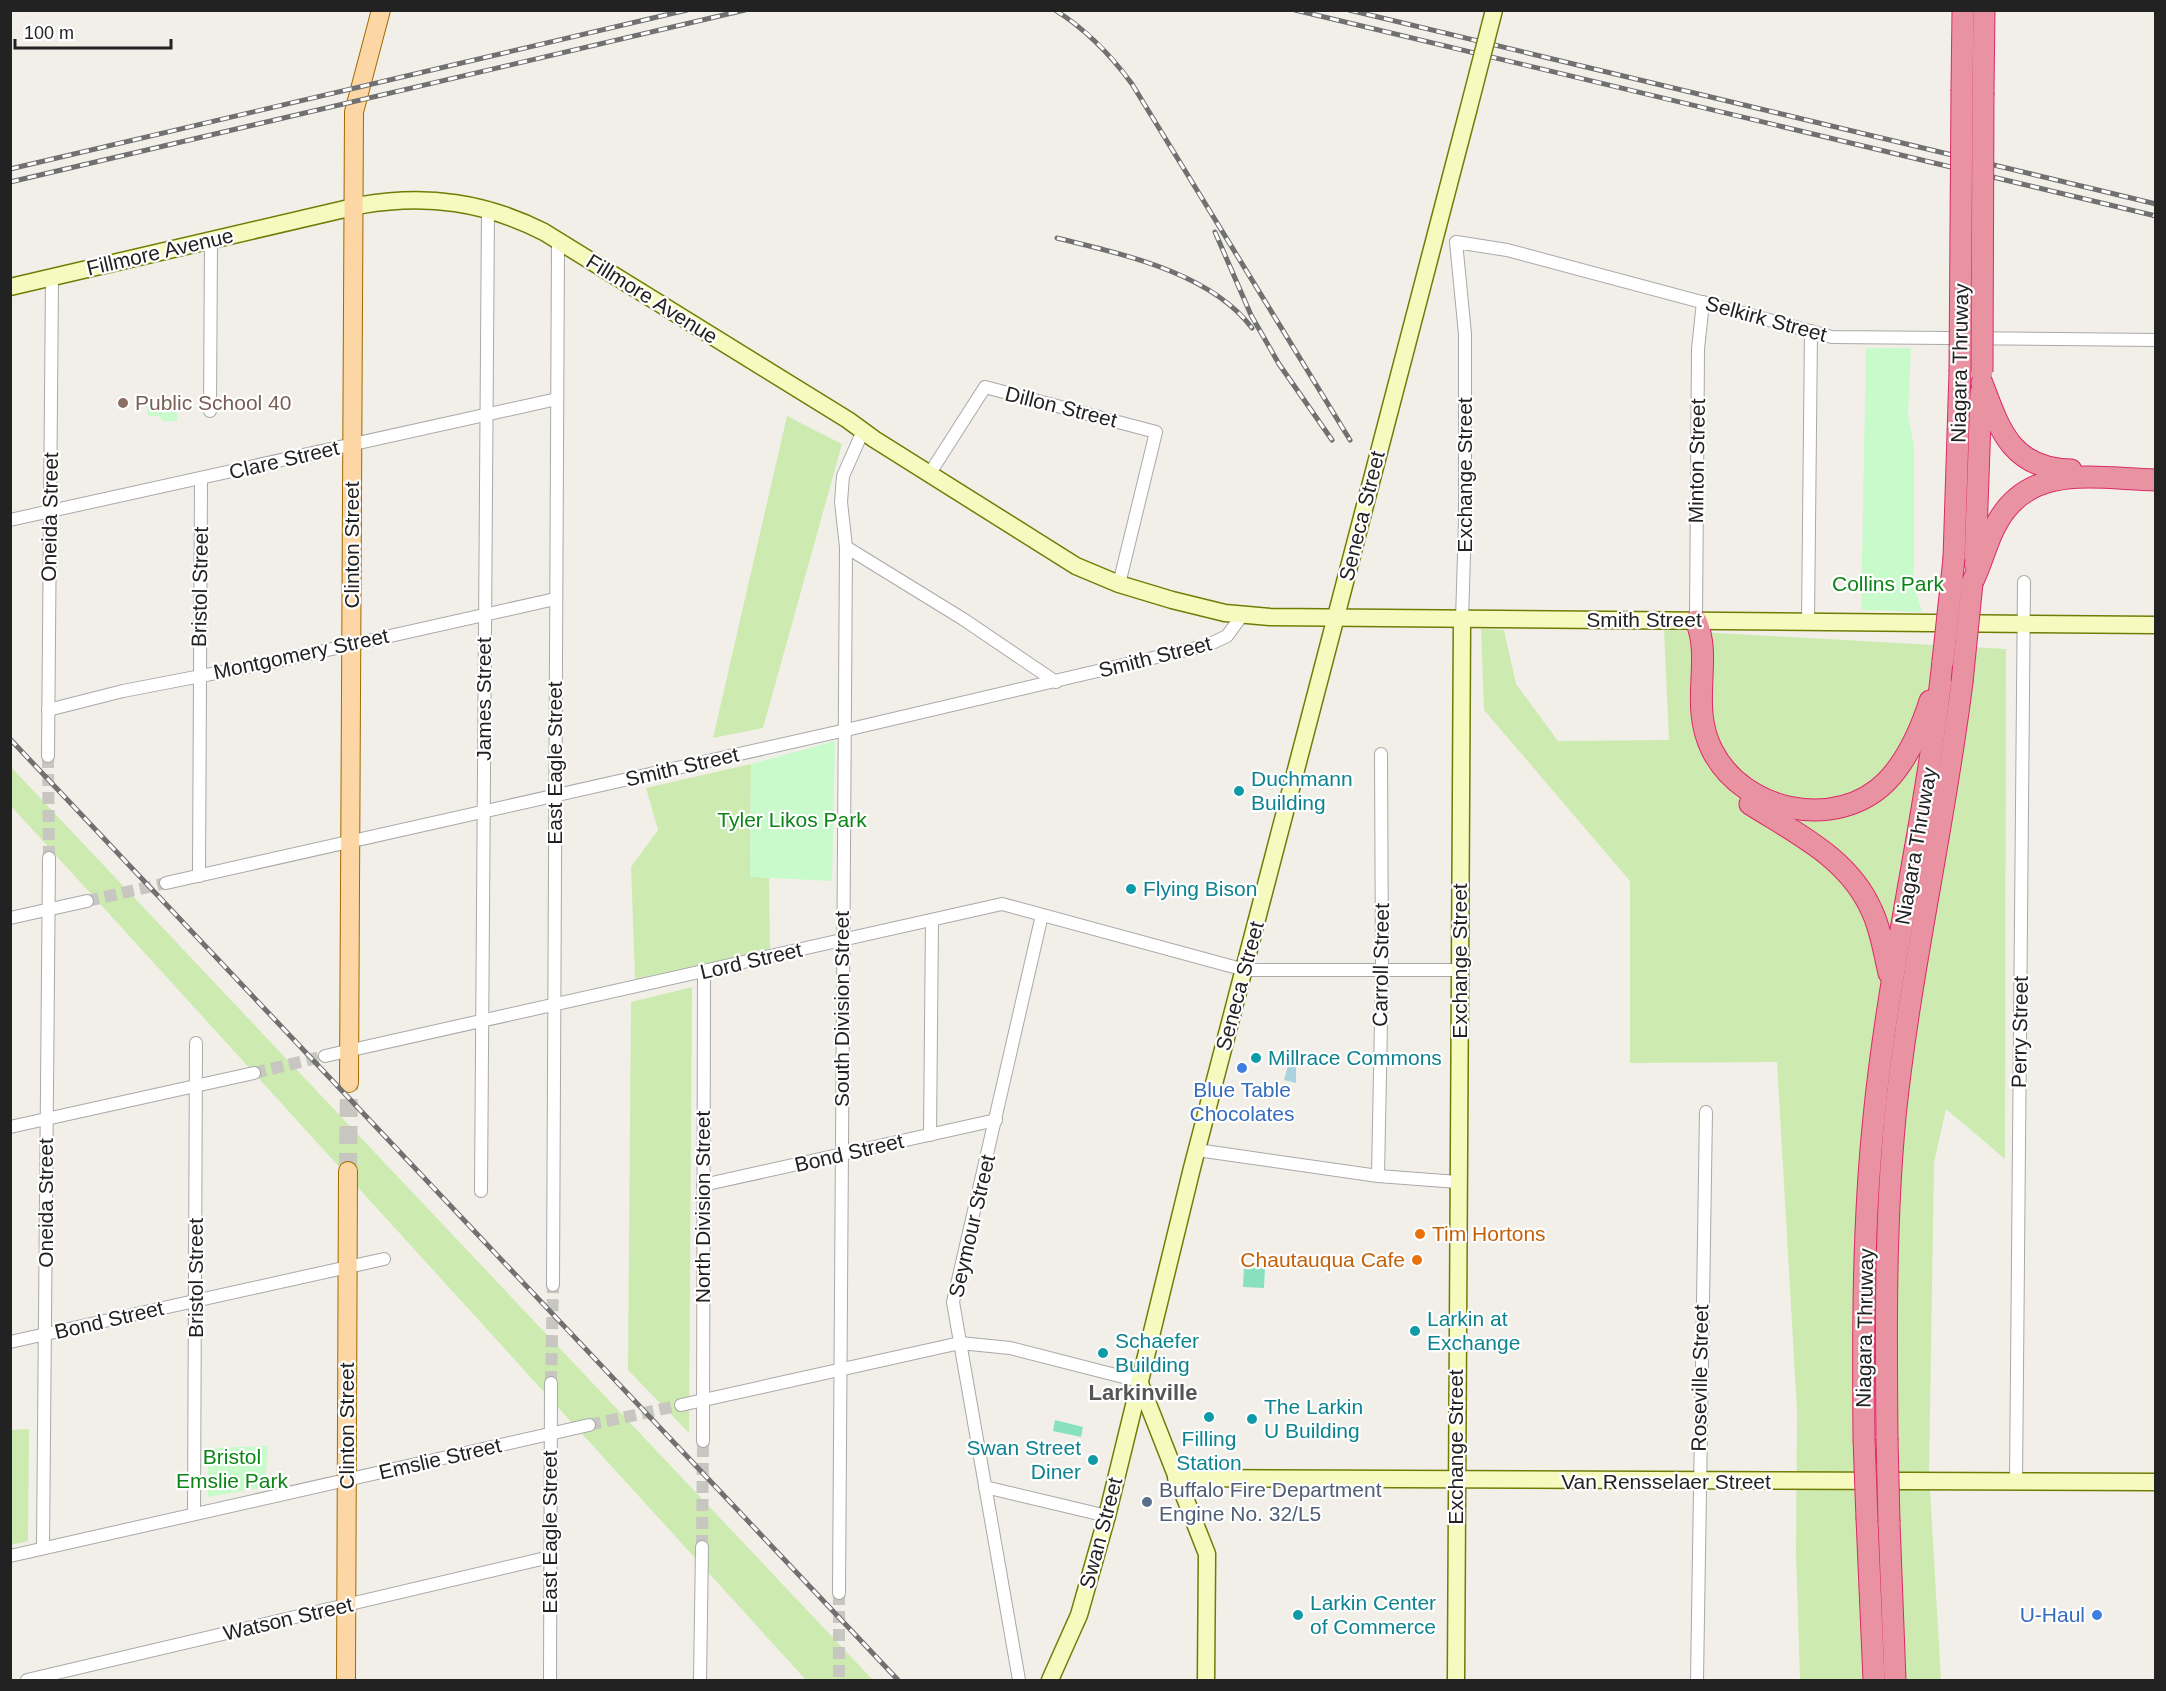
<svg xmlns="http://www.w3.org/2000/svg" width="2166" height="1691" viewBox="0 0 2166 1691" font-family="Arial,sans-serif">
<rect width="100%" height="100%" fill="#f2efe9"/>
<g fill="#cdebb0">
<path d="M787,416l55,28 -79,284 -50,10z"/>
<path d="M1481,629l23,1 12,54 42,57 111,-1 -5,-110 342,19 -1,510 -59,-50 -12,54 -5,309 12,208h-141l-4,-126 1,-143 -20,-349 -147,1v-182l-146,-171z"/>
<path d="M751,764l-1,112 19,2 1,72 -135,29 -4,-112 27,-37 -12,-42z"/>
<path d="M10,766l863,914h-67l-795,-874z"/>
<path d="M692,987l-3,446 -61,-63 3,-368z"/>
<path d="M29,1429l-1,112 -17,4v-115z"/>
</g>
<g fill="#c8facc">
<path d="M1866,348h45l-3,68 6,30v140l8,26 -61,-2z"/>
<path d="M146,405h31v16h-15l-3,-5h-11z"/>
<path d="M835,741l-3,140 -82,-4 1,-113z"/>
<path d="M268,1446l-3,41 -57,10v-49z"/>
</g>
<g fill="#88e0be">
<path d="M1244,1267l21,1 -1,20 -21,-1z"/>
<path d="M1055,1420l28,7 -2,10 -28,-6z"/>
</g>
<path fill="#aad3df" d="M1289,1062l7,2v19l-12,-3z"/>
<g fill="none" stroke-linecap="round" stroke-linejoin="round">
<g stroke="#c8c6c1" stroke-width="12" stroke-dasharray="12 6" stroke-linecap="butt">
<path d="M48,756l1,102"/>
<path d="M87,901l79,-18"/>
<path d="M254,1073l71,-17"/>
<path d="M551,1383l2,-98"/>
<path d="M589,1425l92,-20"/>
<path d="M702,1547l1,-106"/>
<path d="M839,1593v87"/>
</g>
<path stroke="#c8c6c1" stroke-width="18" stroke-dasharray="18 9" stroke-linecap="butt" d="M348,1171l1,-88"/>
<g stroke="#a9a9a9" stroke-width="14">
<g id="street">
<path d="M210,411l1,-170"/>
<path d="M930,473l55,-86 171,45 -37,152"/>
<path d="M10,520l547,-121"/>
<path d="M846,547l117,72 93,63"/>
<path d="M1462,620l3,-98v-188l-9,-92 51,8 325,87 324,3"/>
<path d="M1696,621l2,-272 5,-47"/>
<path d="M1808,622l3,-291"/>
<path d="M48,710l75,-19 151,-29 281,-63"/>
<path d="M48,756l4,-478"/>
<path d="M199,876l2,-398"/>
<path d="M166,883l680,-153 362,-85 19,-9 16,-22"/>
<path d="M10,918l77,-17"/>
<path d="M325,1056l677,-152 243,66h215"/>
<path d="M10,1127l244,-54"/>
<path d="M930,1135l2,-215"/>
<path d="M1197,1150l181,26 80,6"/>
<path d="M1378,1176l4,-206 -1,-216"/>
<path d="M703,1185l293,-65"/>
<path d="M481,1191l7,-983"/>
<path d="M553,1285l5,-1044"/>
<path d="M10,1342l374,-83"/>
<path d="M681,1405l279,-62 50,5 129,33"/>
<path d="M703,1441l1,-469"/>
<path d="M2016,1482l8,-900"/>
<path d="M985,1487l122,29"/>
<path d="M194,1514l2,-471"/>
<path d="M43,1548l6,-690"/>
<path d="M10,1556l579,-131"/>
<path d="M839,1593l7,-1046 -5,-45 2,-26 20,-45"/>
<path d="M27,1680l523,-123"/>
<path d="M550,1680l1,-297"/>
<path d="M700,1680l2,-133"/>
<path d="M1019,1680l-66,-378 89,-387"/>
<path d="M1697,1680l9,-568"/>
</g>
</g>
<g stroke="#707d05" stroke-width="19">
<g id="secondary">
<path d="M10,287l352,-82c65,-11 123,-3 182,27l304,188 26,19 202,127 43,18 53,16 53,13 45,4 886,8"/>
<path d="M1139,1381l68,173 -1,126"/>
<path d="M1176,1478l980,4"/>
<path d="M1050,1680l29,-65 28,-99 85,-348 276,-1057"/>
<path d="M1456,1680l6,-1060"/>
</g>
</g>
<g stroke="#a06b00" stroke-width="20">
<g id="primary">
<path d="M349,1083l5,-971 27,-102"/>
<path d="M346,1680l2,-509"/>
</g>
</g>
<g stroke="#dc2a67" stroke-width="23">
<g id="highway">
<path d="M1962,89l1,-79"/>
<path d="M1983,92l1,-82"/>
<path d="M1982,383c18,48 30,86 89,87"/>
<path d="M1954,558l6,-186"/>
<path d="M1975,563l6,-170"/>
<path d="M1972,583c10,-19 14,-41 25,-60 33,-61 100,-44 159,-43"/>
<path d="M1696,621c17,39 -7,83 16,129 31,62 125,82 175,31 21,-22 34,-52 43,-80"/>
<path d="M1750,804c47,30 99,54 122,107 9,19 12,41 17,62"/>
<path d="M1887,1438c-1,-107 -2,-214 8,-321 15,-146 49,-289 67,-435"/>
<path d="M1864,1439c-1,-107 -1,-215 10,-322 15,-153 53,-303 69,-456"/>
<path d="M1867,1519l7,161"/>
<path d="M1889,1522l6,158"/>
</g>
</g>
<use href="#street" stroke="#fff" stroke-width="12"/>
<use href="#secondary" stroke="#f7fabf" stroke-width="16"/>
<use href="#primary" stroke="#fcd6a4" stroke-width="18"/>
<use href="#highway" stroke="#e892a2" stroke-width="21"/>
<g stroke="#707070" stroke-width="5">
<g id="rail">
<path d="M1055,10c32,20 55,44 77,74l218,356"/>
<path d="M1295,10l861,206"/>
<path d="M1349,10l807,194"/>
<path d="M10,169l677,-159"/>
<path d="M10,182l735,-172"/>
<path d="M1215,232l36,83 28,49 53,76"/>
<path d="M1057,238c64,16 153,34 195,90"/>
<path d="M10,739l888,941"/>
</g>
</g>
<use href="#rail" stroke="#fff" stroke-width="3" stroke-dasharray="9" stroke-linecap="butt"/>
<g stroke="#707d05" stroke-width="19" stroke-linecap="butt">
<path id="secondary-bridge" d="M1468,111l26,-101"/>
</g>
<g stroke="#dc2a67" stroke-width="23" stroke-linecap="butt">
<g id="highway-bridge">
<path d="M1960,372l2,-283"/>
<path d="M1982,372l1,-280"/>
<path d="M1943,661l11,-103"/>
<path d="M1962,682l10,-99"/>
<path d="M1887,1438l2,84"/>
<path d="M1864,1439l3,80"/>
</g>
</g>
<use href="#secondary-bridge" stroke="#f7fabf" stroke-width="16"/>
<use href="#highway-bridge" stroke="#e892a2" stroke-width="21"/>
</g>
<circle fill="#8d6e63" stroke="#fff" stroke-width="2" cx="123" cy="403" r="6"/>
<g fill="#0f9aa8" stroke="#fff" stroke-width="2">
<circle cx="1239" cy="791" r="6"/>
<circle cx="1131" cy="889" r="6"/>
<circle cx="1256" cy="1058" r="6"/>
<circle cx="1415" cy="1331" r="6"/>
<circle cx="1103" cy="1353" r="6"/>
<circle cx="1209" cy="1417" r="6"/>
<circle cx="1252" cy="1419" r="6"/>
<circle cx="1093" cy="1460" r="6"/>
<circle cx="1298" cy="1615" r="6"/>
</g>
<g fill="#3f7fe0" stroke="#fff" stroke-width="2">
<circle cx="1242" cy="1068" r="6"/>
<circle cx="2097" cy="1615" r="6"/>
</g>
<g fill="#e8710a" stroke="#fff" stroke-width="2">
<circle cx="1420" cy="1234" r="6"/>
<circle cx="1417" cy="1260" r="6"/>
</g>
<circle fill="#5c6f8a" stroke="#fff" stroke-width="2" cx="1147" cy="1502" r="6"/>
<g text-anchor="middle" stroke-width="4.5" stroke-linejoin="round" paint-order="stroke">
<g font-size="21" fill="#222" stroke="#fff">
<text transform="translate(160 252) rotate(-13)" y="7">Fillmore Avenue</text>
<text transform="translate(652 299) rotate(32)" y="7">Fillmore Avenue</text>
<text transform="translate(1766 319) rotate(15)" y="7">Selkirk Street</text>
<text transform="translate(1960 363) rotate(-89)" y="7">Niagara Thruway</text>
<text transform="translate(1061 407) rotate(14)" y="7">Dillon Street</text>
<text transform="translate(284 460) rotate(-13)" y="7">Clare Street</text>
<text transform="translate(1697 461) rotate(-89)" y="7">Minton Street</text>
<text transform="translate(1465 475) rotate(-90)" y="7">Exchange Street</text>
<text transform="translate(1362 516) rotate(-76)" y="7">Seneca Street</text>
<text transform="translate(50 517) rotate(-89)" y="7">Oneida Street</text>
<text transform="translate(352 545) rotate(-90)" y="7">Clinton Street</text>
<text transform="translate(200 587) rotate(-89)" y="7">Bristol Street</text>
<text x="1644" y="627">Smith Street</text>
<text transform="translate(301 654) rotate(-12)" y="7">Montgomery Street</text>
<text transform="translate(1155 657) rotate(-14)" y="7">Smith Street</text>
<text transform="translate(484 699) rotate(-90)" y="7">James Street</text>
<text transform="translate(555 763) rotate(-90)" y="7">East Eagle Street</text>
<text transform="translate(682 767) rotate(-13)" y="7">Smith Street</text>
<text transform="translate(1916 846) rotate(-80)" y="7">Niagara Thruway</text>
<text transform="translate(751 961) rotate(-13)" y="7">Lord Street</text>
<text transform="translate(1460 961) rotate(-90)" y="7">Exchange Street</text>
<text transform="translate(1381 965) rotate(-89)" y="7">Carroll Street</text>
<text transform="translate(1240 986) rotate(-75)" y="7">Seneca Street</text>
<text transform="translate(842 1009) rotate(-90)" y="7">South Division Street</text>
<text transform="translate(2020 1032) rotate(-89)" y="7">Perry Street</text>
<text transform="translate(849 1153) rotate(-13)" y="7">Bond Street</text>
<text transform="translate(46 1203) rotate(-90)" y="7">Oneida Street</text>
<text transform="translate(703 1207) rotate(-90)" y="7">North Division Street</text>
<text transform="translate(972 1226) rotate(-77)" y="7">Seymour Street</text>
<text transform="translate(196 1278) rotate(-90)" y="7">Bristol Street</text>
<text transform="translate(109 1320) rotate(-13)" y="7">Bond Street</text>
<text transform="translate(1865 1328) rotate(-89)" y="7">Niagara Thruway</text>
<text transform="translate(1700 1378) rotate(-89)" y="7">Roseville Street</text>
<text transform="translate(347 1426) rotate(-90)" y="7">Clinton Street</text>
<text transform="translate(1456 1447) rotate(-90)" y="7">Exchange Street</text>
<text transform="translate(440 1459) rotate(-13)" y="7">Emslie Street</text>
<text x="1666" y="1489">Van Rensselaer Street</text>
<text transform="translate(550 1532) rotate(-90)" y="7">East Eagle Street</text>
<text transform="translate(1101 1533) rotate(-75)" y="7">Swan Street</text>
<text transform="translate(288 1619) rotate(-13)" y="7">Watson Street</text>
</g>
<g font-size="21" fill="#785e54" stroke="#fff" text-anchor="start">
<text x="135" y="410">Public School 40</text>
</g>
<g font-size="21" fill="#0c8416" stroke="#fff">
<text x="1888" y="591">Collins Park</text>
<text x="792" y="827">Tyler Likos Park</text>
<text x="232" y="1464">Bristol<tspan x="232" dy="24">Emslie Park</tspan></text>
</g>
<g font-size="21" fill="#0d838f" stroke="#fff" text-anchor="start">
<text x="1251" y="786">Duchmann<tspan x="1251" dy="24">Building</tspan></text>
<text x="1143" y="896">Flying Bison</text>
<text x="1268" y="1065">Millrace Commons</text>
<text x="1427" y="1326">Larkin at<tspan x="1427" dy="24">Exchange</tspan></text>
<text x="1115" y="1348">Schaefer<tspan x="1115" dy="24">Building</tspan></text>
<text x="1264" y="1414">The Larkin<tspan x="1264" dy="24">U Building</tspan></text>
<text x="1209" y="1446" text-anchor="middle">Filling<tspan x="1209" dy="24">Station</tspan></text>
<text x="1081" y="1455" text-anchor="end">Swan Street<tspan x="1081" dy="24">Diner</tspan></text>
<text x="1310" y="1610">Larkin Center<tspan x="1310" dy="24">of Commerce</tspan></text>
</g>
<g font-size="21" fill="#366cbe" stroke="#fff">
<text x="1242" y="1097">Blue Table<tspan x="1242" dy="24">Chocolates</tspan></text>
<text x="2085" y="1622" text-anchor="end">U-Haul</text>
</g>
<g font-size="21" fill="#c56008" stroke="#fff" text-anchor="start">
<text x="1432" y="1241">Tim Hortons</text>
<text x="1405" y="1267" text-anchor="end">Chautauqua Cafe</text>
</g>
<g font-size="21" fill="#4e5e75" stroke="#fff" text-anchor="start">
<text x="1159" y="1497">Buffalo Fire Department<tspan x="1159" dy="24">Engine No. 32/L5</tspan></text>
</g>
<g font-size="22" font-weight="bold" fill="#555" stroke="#fff">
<text x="1143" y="1400">Larkinville</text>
</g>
</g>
<rect width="2166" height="1691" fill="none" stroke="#222222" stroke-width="24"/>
<path d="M15 39v9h156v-9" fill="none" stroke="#222222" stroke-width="3"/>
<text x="24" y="39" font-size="18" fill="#222222" stroke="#ffffff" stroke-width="4.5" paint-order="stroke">100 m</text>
</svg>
